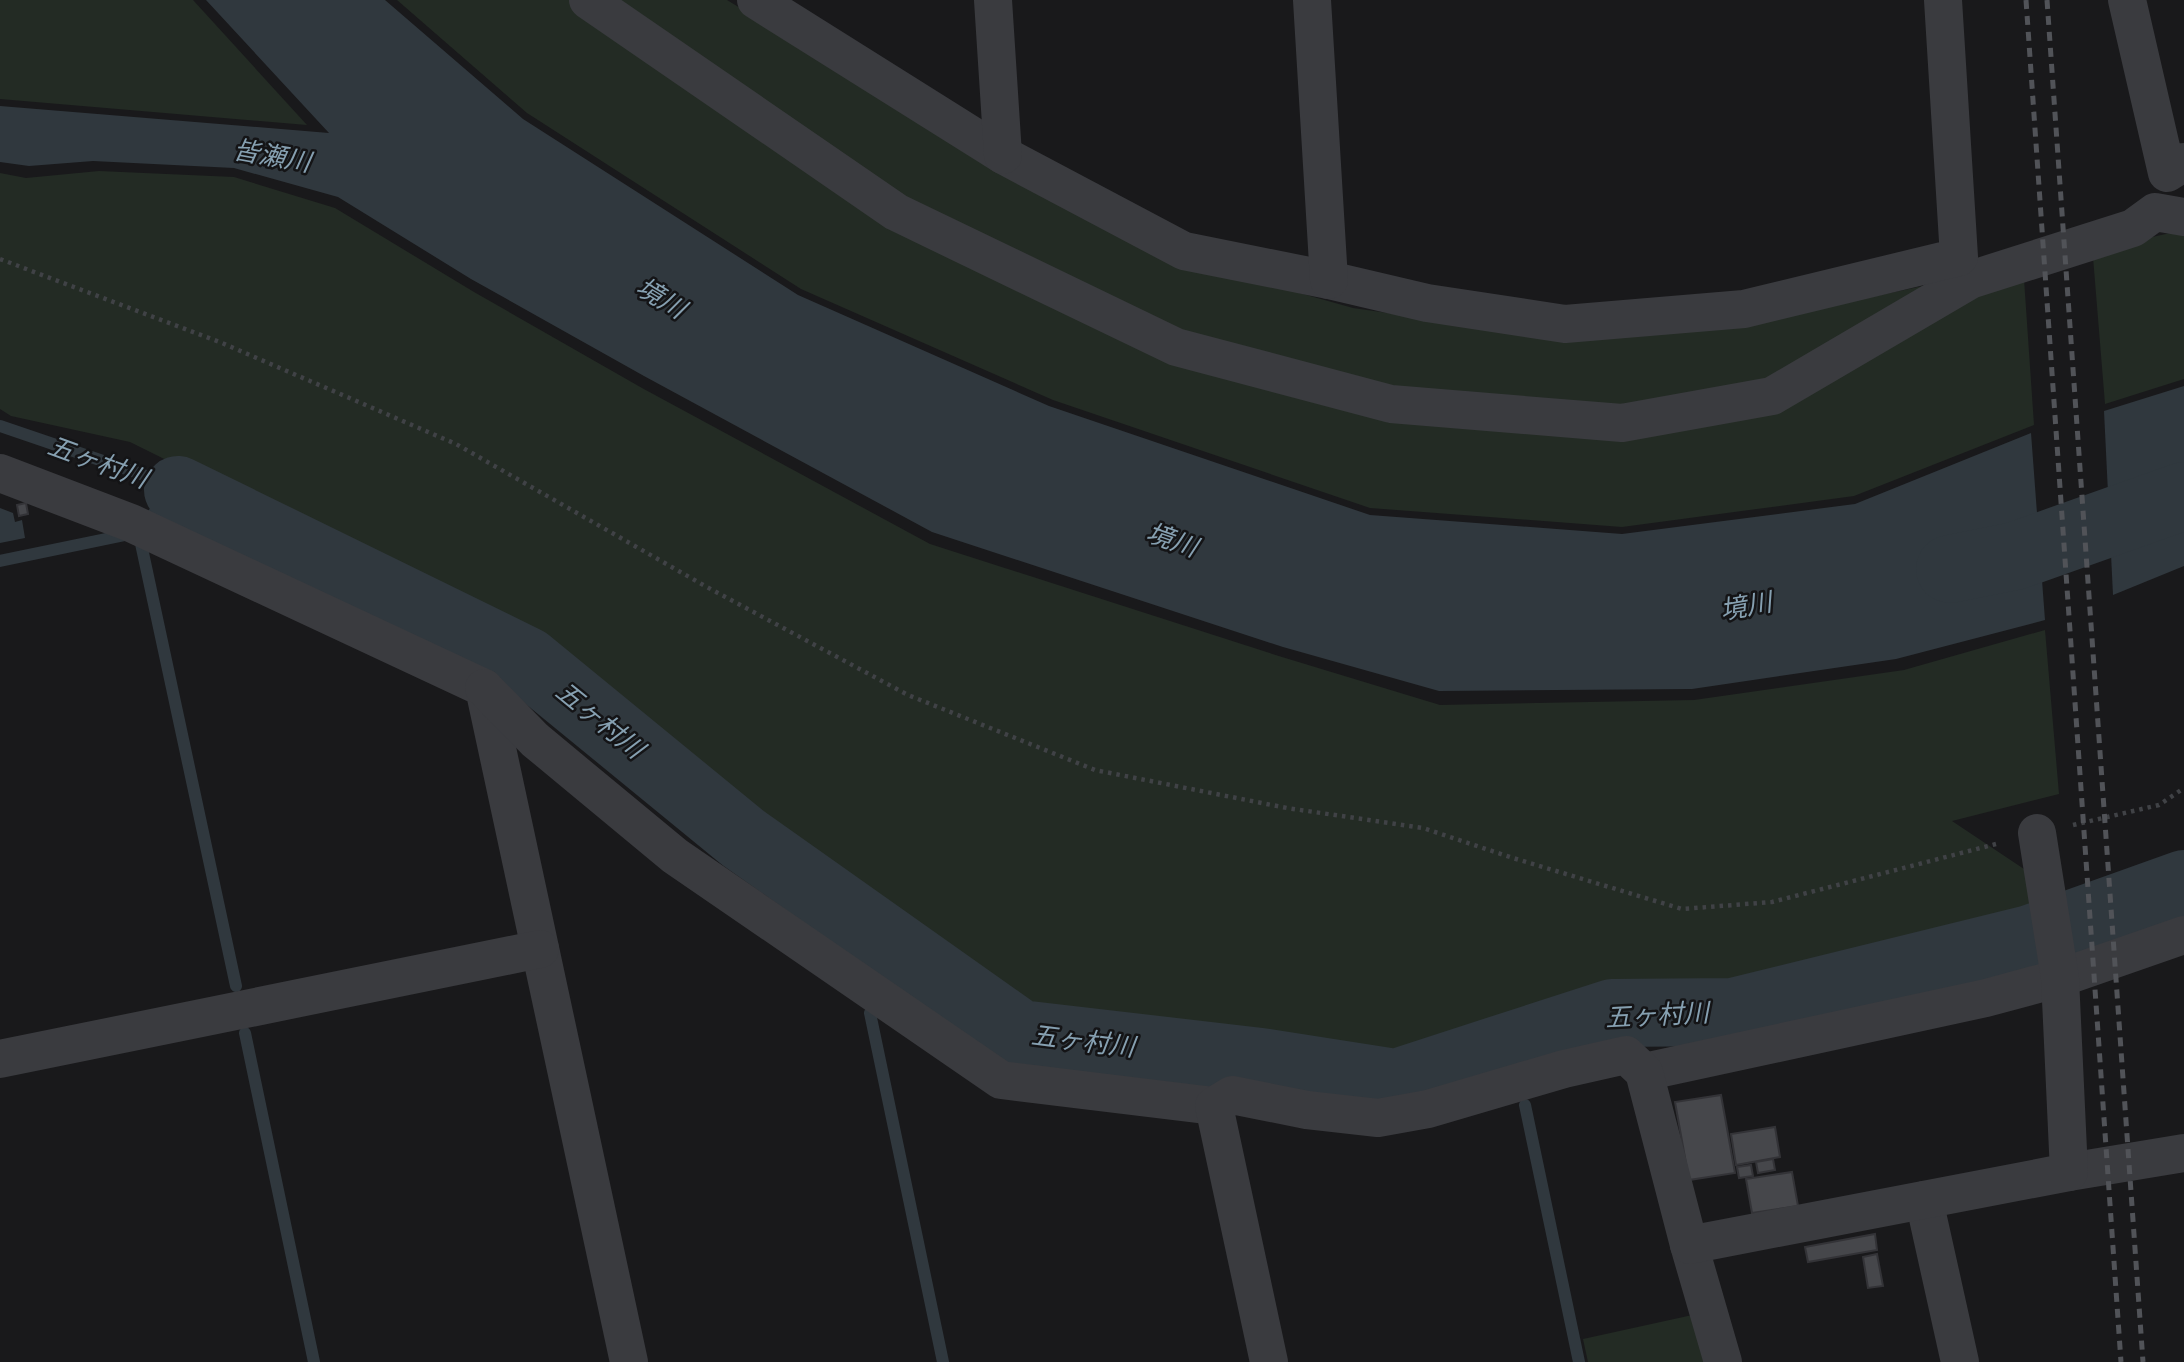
<svg xmlns="http://www.w3.org/2000/svg" width="2184" height="1362" viewBox="0 0 2184 1362" font-family="'Source Sans 3','Noto Sans JP',sans-serif">
<rect width="100%" height="100%" fill="#19191b"/>
<g fill="#232b24">
<path d="M0,0h193l114,125 -307,-26z"/>
<path d="M397,0h330l273,166 179,93 174,49 203,29 189,-13 187,-40 92,-5 10,146 -180,71 -232,31 -252,-19 -317,-108 -252,-111 -274,-176z"/>
<path d="M99,171l135,6 101,31 139,84 168,96 288,156 352,113 158,48 254,-5 210,-30 141,-40 14,164 -107,27 81,54 6,29 -308,95 -123,-3 -213,71 -369,-50 -279,-192 -208,-180 -409,-203 -119,-26 -11,-7v-236l26,5z"/>
<path d="M2184,230v149l-79,25 -12,-147 41,-16z"/>
<path d="M1697,1314l13,48h-122l-5,-23z"/>
</g>
<g fill="#30383e">
<path d="M206,0h179l138,119 275,176 251,111 321,109 252,19 233,-30 176,-71 14,187 -149,39 -204,30 -253,2 -156,-44 -351,-115 -288,-156 -173,-97 -133,-82 -104,-29 -141,-7 -64,5 -29,-4v-56l329,27z"/>
<path d="M2184,386v180l-71,29 -9,-184z"/>
<path d="M0,508l13,5 2,9 7,-2 3,18 -25,5z"/>
</g>
<g fill="none" stroke-linecap="round" stroke-linejoin="round">
<g stroke="#30383e" stroke-width="12">
<path d="M0,426l141,48 37,16 -34,33"/>
<path d="M136,536l4,3 96,447"/>
<path d="M0,561l130,-27"/>
<path d="M892,979l20,-22"/>
<path d="M870,1013l73,349"/>
<path d="M245,1033l69,329"/>
<path d="M1513,1045l4,21"/>
<path d="M1525,1105l54,257"/>
</g>
<g stroke="#30383e" stroke-width="68">
<path d="M178,490l349,171 216,177 277,196 241,28 135,21 216,-70 121,-1 297,-73 154,-55"/>
<path d="M1950,569l65,-13 169,-60"/>
</g>
</g>
<g fill="#46474b" stroke="#333337" stroke-width="2">
<path d="M26,503l2,11 -9,2 -2,-11z"/>
<path d="M1721,1095l14,78 -46,7 -14,-78z"/>
<path d="M1775,1127l5,30 -44,8 -5,-31z"/>
<path d="M1773,1159l2,11 -17,3 -2,-11z"/>
<path d="M1751,1165l2,11 -14,2 -2,-11z"/>
<path d="M1792,1172l6,34 -46,7 -6,-34z"/>
<path d="M1875,1234l2,16 -69,12 -3,-15z"/>
<path d="M1877,1254l6,32 -15,2 -5,-31z"/>
</g>
<g fill="none" stroke-linecap="round" stroke-linejoin="round">
<g stroke="#404246" stroke-width="4.5" stroke-dasharray="3.5 5" stroke-linecap="butt">
<path d="M0,259l222,84 234,101 249,142 203,109 187,75 192,38 136,20 90,30 169,51 90,-7 228,-59"/>
<path d="M2073,825l86,-20 25,-17"/>
</g>
<g stroke="#3a3b3f" stroke-width="38">
<path d="M588,0l308,212 280,135 215,57 231,19 150,-27 198,-116 163,-52 22,-16 29,5"/>
<path d="M756,0l247,155 181,96 145,29 98,23 138,21 179,-15 215,-52 -16,-257"/>
<path d="M993,0l10,155"/>
<path d="M1312,0l17,280"/>
<path d="M2127,0l40,173 17,-11"/>
<path d="M0,473l131,50 353,165 145,674"/>
<path d="M484,688l51,52 140,116 326,224 213,26"/>
<path d="M0,1059l540,-110"/>
<path d="M1644,1072l342,-74 74,-20 124,-43"/>
<path d="M2069,1172l115,-19"/>
<path d="M1924,1200l36,162"/>
<path d="M1689,1245l34,117"/>
<path d="M1269,1362l-55,-256 18,-11 75,15 71,8 50,-9 136,-40 62,-14 18,17 45,173 380,-73 -9,-194 -23,-145"/>
</g>
<g stroke="#515358" stroke-width="5" stroke-dasharray="9 7" stroke-linecap="butt">
<path d="M2026,0l95,1362"/>
<path d="M2047,0l96,1362"/>
</g>
</g>
<g text-anchor="middle" stroke-width="5" stroke-linejoin="round" paint-order="stroke">
<g font-size="26" font-style="italic" fill="#86a0b1" stroke="#141416">
<text transform="translate(272 156) rotate(10)" y="9">皆瀬川</text>
<text transform="translate(661 298) rotate(31)" y="9">境川</text>
<text transform="translate(98 462) rotate(20)" y="9">五ヶ村川</text>
<text transform="translate(1172 540) rotate(19)" y="9">境川</text>
<text transform="translate(1746 606) rotate(-10)" y="9">境川</text>
<text transform="translate(600 720) rotate(39)" y="9">五ヶ村川</text>
<text transform="translate(1657 1015) rotate(-3)" y="9">五ヶ村川</text>
<text transform="translate(1083 1041) rotate(7)" y="9">五ヶ村川</text>
</g>
</g>
</svg>
